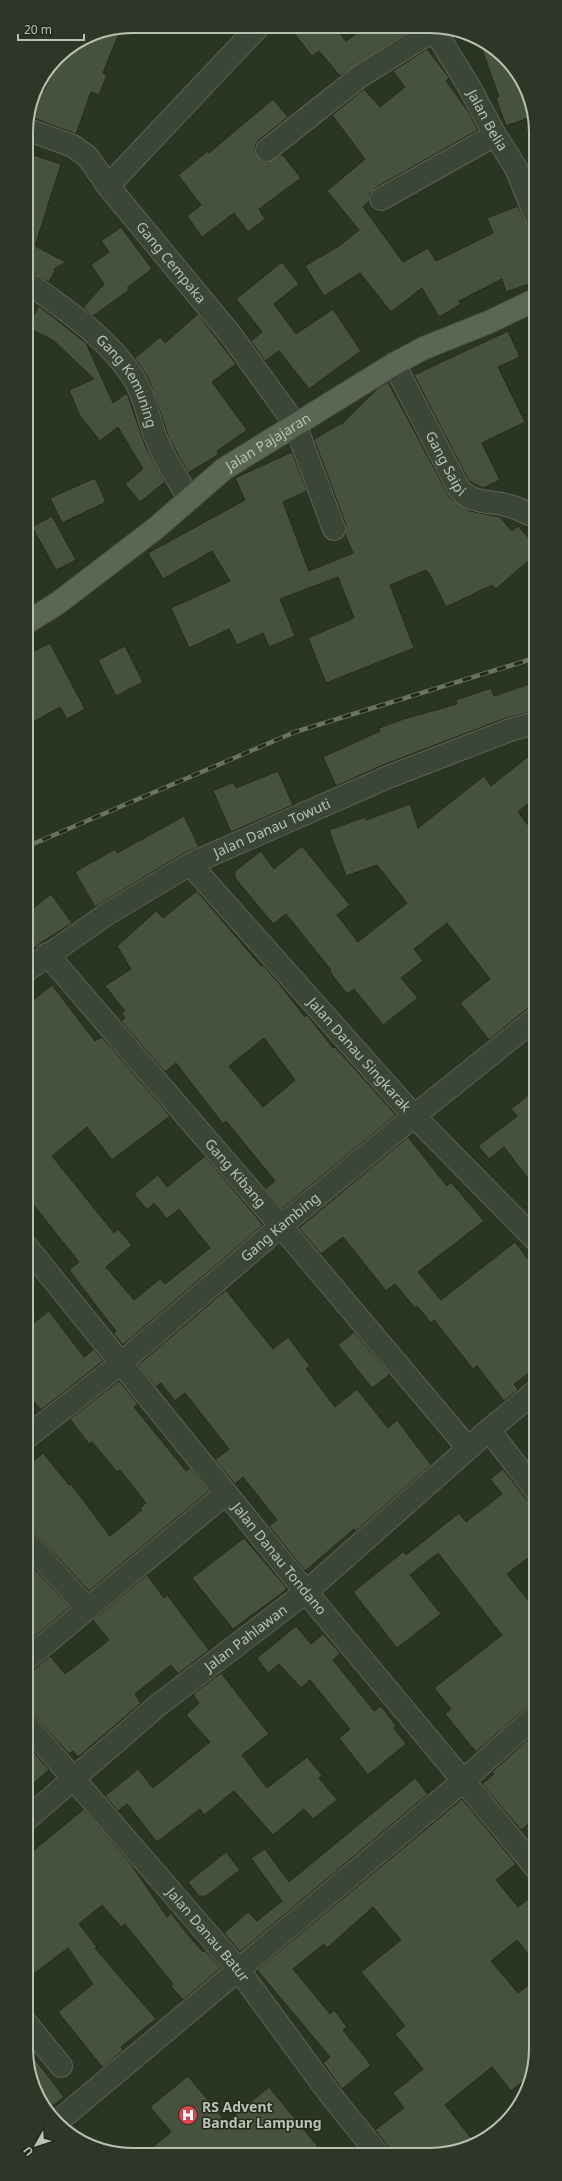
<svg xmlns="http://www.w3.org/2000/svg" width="562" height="2181" viewBox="0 0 562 2181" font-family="'Noto Sans',sans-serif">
<rect width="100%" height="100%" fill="#2a3523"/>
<g fill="#46523d" stroke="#242c1e" fill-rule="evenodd">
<path d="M289,27h46l11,14 18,-13h50l-74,48 -21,-25 -7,5z"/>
<path d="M121,28l-18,45 4,2 -8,20 -8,-3 -15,42 -48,-18 6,-25 2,-3 8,3 14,-35 34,-22z"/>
<path d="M480,44l25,13 20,28 9,31 -28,10 -10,-28 3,-1z"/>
<path d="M427,49l21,27 1,2 -3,3 22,30 10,19 -103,58 -5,5 -1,8 -6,6 40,55 25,-14 8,13 57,-28 -6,-15 31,-12 6,14 4,5 6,2 1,4v51l-29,10 -4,-13 -43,22 2,3 -22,13 -17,-29 -31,24 -31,-39 -36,23 -19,-30 34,-20 20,-16 -32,-39 38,-32 -33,-44 32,-26 16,18 25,-20 -12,-16z"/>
<path d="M273,99l15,18 -29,23 -4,6v6l7,9 6,1 14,-8 19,24 -42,31 6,10 -17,13 -14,-19 -32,24 -15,-21 14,-11 -23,-30 30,-24 1,2z"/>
<path d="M33,155l28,9 -26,82 31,16 -12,7 1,2 -6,11 -13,-7 -10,1v-100z"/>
<path d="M121,227l31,42 -25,19 2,2 -36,26 -10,-8 21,-24 -13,-19 18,-13 -8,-11z"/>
<path d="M282,262l17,22 -25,20 22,30 37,-25 28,42 -52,38 -30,-38 -14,10 -14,-20 11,-9 -26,-33z"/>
<path d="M39,306l47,37 27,60 14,-10 19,55 19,34 -25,20 -15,-18 18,-15 -25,-42 -18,14 -20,-25 -11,-26 25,-11 -40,-38 -27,-14z"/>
<path d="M198,314l38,50 -24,18 35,48 -30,21 2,3 -31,19 -19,-35 -20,-59 -14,-21 25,-21 5,6z"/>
<path d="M508,331l12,26 -22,10 27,55 -43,21 18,37 -17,8 -14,-7 -55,-106z"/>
<path d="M388,382l62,116 20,13 30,6 12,14 6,-5 17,19v10l-39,34 -4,-4 -46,22 -17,-34h-1l-2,-3 -36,15 24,63 -88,35 -18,-45 46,-20 -16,-41 -58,22 15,37 -26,11 -6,-14 -26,12 -8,-16 -40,19 -18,-40 59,-27 -18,-30 -49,28 -15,-26 97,-53 -10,-22 57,-26 15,39 -24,11 26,69 44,-18 -8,-19 1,-9 -32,-86 30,-17 34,-34z"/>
<path d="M95,478l11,24 -44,21 -12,-25z"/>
<path d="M52,516l24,44 -20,10 -24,-43z"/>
<path d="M50,643l35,66 -18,10 -7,-12 -34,19v-71z"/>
<path d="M125,646l18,36 -27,14 -18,-36z"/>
<path d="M535,682v29l-29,7 -123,47 -47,21 -13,-29 57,-26 -1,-3 25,-9 53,-15 -1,-4 35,-12 3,8z"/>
<path d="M535,751v47l-17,14 17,22v173l-8,2 -38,31 -29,-37 30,-24 -43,-56 -33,26 9,12 -22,17 17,20 -35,27 -29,-36 -7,5 -17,-22 1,-2 -45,-56 -13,10 -38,-46v-7l26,-20 13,18 28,-23 48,59 -13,10 21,27 49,-39 -30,-38 -31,11 -17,-46 36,-13 1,3 44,-16 8,24 66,-52 7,10z"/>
<path d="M278,771l15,34 -62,27 -18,-41 20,-9 3,6z"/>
<path d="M184,816l15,31 -15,6 -89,54 -20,-35 40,-23 2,4z"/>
<path d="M197,891l64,75 2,-1 18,21 24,31 2,-2 26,33 2,-1 61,68 -114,94 -17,-20 10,-8 -49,-60 -3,3 -47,-61 -11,9 -44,-51 4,-3 -4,-5 4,-2 -20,-25 26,-17 -14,-23 39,-35 7,7zM264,1038l31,42 -32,27 -34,-41z"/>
<path d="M51,894l21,29 -33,21 -12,11v-42z"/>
<path d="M52,985l43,56 7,-4 68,79 -58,44 -25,-33 -35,29 62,77 4,-4 14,16 -26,22 28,33 26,-21 5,5 45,-36 -31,-39 -12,10 -13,-16 -7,7 -13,-16 24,-19 9,12 38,-31 58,69 -140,120 -10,-12 3,-2 -8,-10 -39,-51 10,-8 -52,-65v-192z"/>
<path d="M535,1090v98l-31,-41 -15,12 -11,-13 39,-30 -6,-7z"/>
<path d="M408,1137l39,49 4,-4 33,39 -66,51 23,28 74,-58 20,26 1,100 -22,16 4,6 -14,11 -27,-35 -4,3 -39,-49 -3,3 -14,-17 -2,2 -20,-24 -9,7 -43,-54 -22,17 -22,-26z"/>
<path d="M226,1290l47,59 15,-12 22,29 -4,3 29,38 22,-18 31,39 9,-8 34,45 -75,66 -2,-2 -49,42 -36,-45 8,-6 -34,-43 -8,7 -20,-24 14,-11 -44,-56 -10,8 -14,-18 -5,4 -18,-22z"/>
<path d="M49,1311l35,46 10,-8 9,12 -62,49 -14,-17v-65z"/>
<path d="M354,1332l36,42 -18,14 -34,-43z"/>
<path d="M119,1381l19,23 -4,3 52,64 4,-3 19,23 -120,100 -53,-57 -9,-4v-64l16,-13 26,32 2,-1 39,52 32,-26 -2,-2 6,-5 -26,-33 -3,2 -25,-30 -3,2 -19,-25z"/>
<path d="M503,1469l23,30 10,4v49l-29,22 29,36v93l-8,3 -52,46 -31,-38 6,-5 -17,-21 68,-53 -64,-82 -28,22 31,39 -44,34 -44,-56 50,-40 3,3 53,-42 7,9 36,-28 -12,-15z"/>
<path d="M244,1538l42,49v3l-53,39 -41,-51z"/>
<path d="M29,1563l41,44 -43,36v-78z"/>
<path d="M147,1575l17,23 3,-3 42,55 -31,24 -7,-9 -36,29 6,9 -63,54 -5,-6 -4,3 -33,-37 -9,-4v-42l8,-2 15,-13 15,18 44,-34 -16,-20z"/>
<path d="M296,1626l15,18 12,-10 17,19 -7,7 41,51 7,-5 15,20 -2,2 12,16 -38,31 -29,-37 11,-9 -40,-49 -9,8 -22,-24 -11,9 -11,-15z"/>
<path d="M221,1673l48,61 -27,21 25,33 40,-31 15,18 -3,3 18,22 -24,19 -9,-10 -31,26 -39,-44 -30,24 -4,-6 -43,33 -30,-38 -9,7 -13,-15 33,-27 15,19 57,-46 -24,-27 13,-12 -6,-9z"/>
<path d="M536,1732v86l-15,12 -39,-46 12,-10 -2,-2z"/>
<path d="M27,1744l22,26 -22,19z"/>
<path d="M415,1778l13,16 -188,158 -16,-19 24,-21 9,9 25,-20 -31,-43 14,-9 24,33z"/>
<path d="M462,1799l54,65 -20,16 22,27 18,-14v70l-19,-23 -26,21 27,32 18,-14v77l-5,19 -20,16 -19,-24 -47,38 30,38 -31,11h-54l-2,-8 -13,-16 29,-22 -11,-15 30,-24 -28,-35 10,-8 -44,-54 40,-32 -28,-33 -46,41 -3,-4 -31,25 37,45 4,-4 13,17 -4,3 28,35 -29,24 -19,-26 7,-6 -73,-87z"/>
<path d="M84,1809l46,54 37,54 4,-4 17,22 15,17 2,-2 16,18 -38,32 -12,-14 2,-2 -48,-60 -4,3 -19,-22 -23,19 18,23 -2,1 61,71 -35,28 2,3 -20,18 -45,-56 35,-28 -25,-36 -41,31v-123z"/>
<path d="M226,1852l14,18 -34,26h-7l-11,-14z"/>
<path d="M27,2049l37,48 -17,13 -10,-14 -10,-33z"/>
<path d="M188,2076l38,46 43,-35 55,67 -178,-1 25,-21 -21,-25z"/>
</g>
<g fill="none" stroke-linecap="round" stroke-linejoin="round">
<g stroke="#5a6354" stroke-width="24">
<g id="minor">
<path id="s1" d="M433,28l34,55 28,52 21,33 19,47"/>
<path id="s2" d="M26,129l47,17 15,11 20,29 123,149 64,89 39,105"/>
<path d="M267,150l92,-73 75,-47"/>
<path d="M108,186l150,-159"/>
<path d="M381,199l114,-64"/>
<path id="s3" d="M34,287c35,25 75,53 99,90 13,20 15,44 25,66 8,19 21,37 31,56"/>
<path id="s4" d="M394,364l65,125c13,14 29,12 47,16 10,2 20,8 29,11"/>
<path id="s5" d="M190,864l224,252 121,123"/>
<path id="s6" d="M47,954l234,272 187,222"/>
<path id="s7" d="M27,970l80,-56 83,-50 198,-87 122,-47 25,-7"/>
<path id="s8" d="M27,1247l279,345 230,276"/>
<path d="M489,1430l47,61"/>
<path id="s9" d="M27,1437l93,-73 161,-138 133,-110 121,-97"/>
<path d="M27,1542l61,67"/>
<path d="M27,1659l198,-165"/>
<path id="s10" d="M27,1725l211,244 91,124 49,61"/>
<path id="s11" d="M27,1819l130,-113 149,-114 183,-162 47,-39"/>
<path d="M27,2024l34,42"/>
<path d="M56,2123l406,-341 74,-67"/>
</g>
</g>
<g stroke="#495242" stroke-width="24">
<g id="major">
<path id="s12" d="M26,623l32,-20 98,-75 68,-59 170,-105 30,-16 65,-26 46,-22"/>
</g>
</g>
<use href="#minor" stroke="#3c4636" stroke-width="22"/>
<use href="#major" stroke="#5b6654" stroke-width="22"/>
<g stroke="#687360" stroke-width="4.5">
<path id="rail" d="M26,847l269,-115 240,-74"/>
</g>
<use href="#rail" stroke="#222a1c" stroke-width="3" stroke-dasharray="9" stroke-linecap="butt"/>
</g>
<defs>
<g id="hospital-disc" transform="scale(1)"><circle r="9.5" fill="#e0444e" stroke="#222a1c"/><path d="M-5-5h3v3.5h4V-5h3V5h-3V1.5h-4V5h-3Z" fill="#fff"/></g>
</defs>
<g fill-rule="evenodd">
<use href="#hospital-disc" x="188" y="2115"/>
</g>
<g text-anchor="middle" stroke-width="3" stroke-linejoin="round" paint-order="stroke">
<g font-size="14" fill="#b7c2b1" stroke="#222a1c">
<text dy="5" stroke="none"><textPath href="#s1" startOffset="107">Jalan Belia</textPath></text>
<text dy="5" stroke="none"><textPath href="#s2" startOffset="203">Gang Cempaka</textPath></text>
<text dy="5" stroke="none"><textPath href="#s3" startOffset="135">Gang Kemuning</textPath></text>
<text dy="5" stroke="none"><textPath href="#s12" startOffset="303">Jalan Pajajaran</textPath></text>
<text dy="5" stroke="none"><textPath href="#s4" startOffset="112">Gang Saipi</textPath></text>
<text dy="5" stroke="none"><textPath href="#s7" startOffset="284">Jalan Danau Towuti</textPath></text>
<text dy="5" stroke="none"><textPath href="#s5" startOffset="255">Jalan Danau Singkarak</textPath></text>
<text dy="5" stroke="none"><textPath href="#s6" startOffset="289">Gang Kibang</textPath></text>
<text dy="5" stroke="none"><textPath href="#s9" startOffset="329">Gang Kambing</textPath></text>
<text dy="5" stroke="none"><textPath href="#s8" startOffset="401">Jalan Danau Tondano</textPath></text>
<text dy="5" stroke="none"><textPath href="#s11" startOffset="284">Jalan Pahlawan</textPath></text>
<text dy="5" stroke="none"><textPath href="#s10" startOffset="277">Jalan Danau Batur</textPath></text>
</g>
<g font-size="14" font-weight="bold" fill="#b7c2b1" stroke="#222a1c" text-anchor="start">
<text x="202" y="2112">RS Advent<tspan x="202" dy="16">Bandar Lampung</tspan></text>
</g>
</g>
<path d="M0 0H562V2181H0ZM132 33H430A99 99 0 0 1 529 132V2049A99 99 0 0 1 430 2148H132A99 99 0 0 1 33 2049V132A99 99 0 0 1 132 33Z" fill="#2e3628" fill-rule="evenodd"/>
<path fill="none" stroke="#b7c2b1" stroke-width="2" d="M132 33H430A99 99 0 0 1 529 132V2049A99 99 0 0 1 430 2148H132A99 99 0 0 1 33 2049V132A99 99 0 0 1 132 33Z"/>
<g transform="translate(36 2145) rotate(231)" stroke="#222a1c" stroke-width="3" paint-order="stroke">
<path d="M0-3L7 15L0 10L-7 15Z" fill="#b7c2b1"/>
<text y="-6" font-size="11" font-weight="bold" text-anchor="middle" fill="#b7c2b1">U</text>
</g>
<path d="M18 34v6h66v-6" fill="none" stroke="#b7c2b1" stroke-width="2"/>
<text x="24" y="34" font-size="12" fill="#b7c2b1" stroke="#222a1c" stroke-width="3" paint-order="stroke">20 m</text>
</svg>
